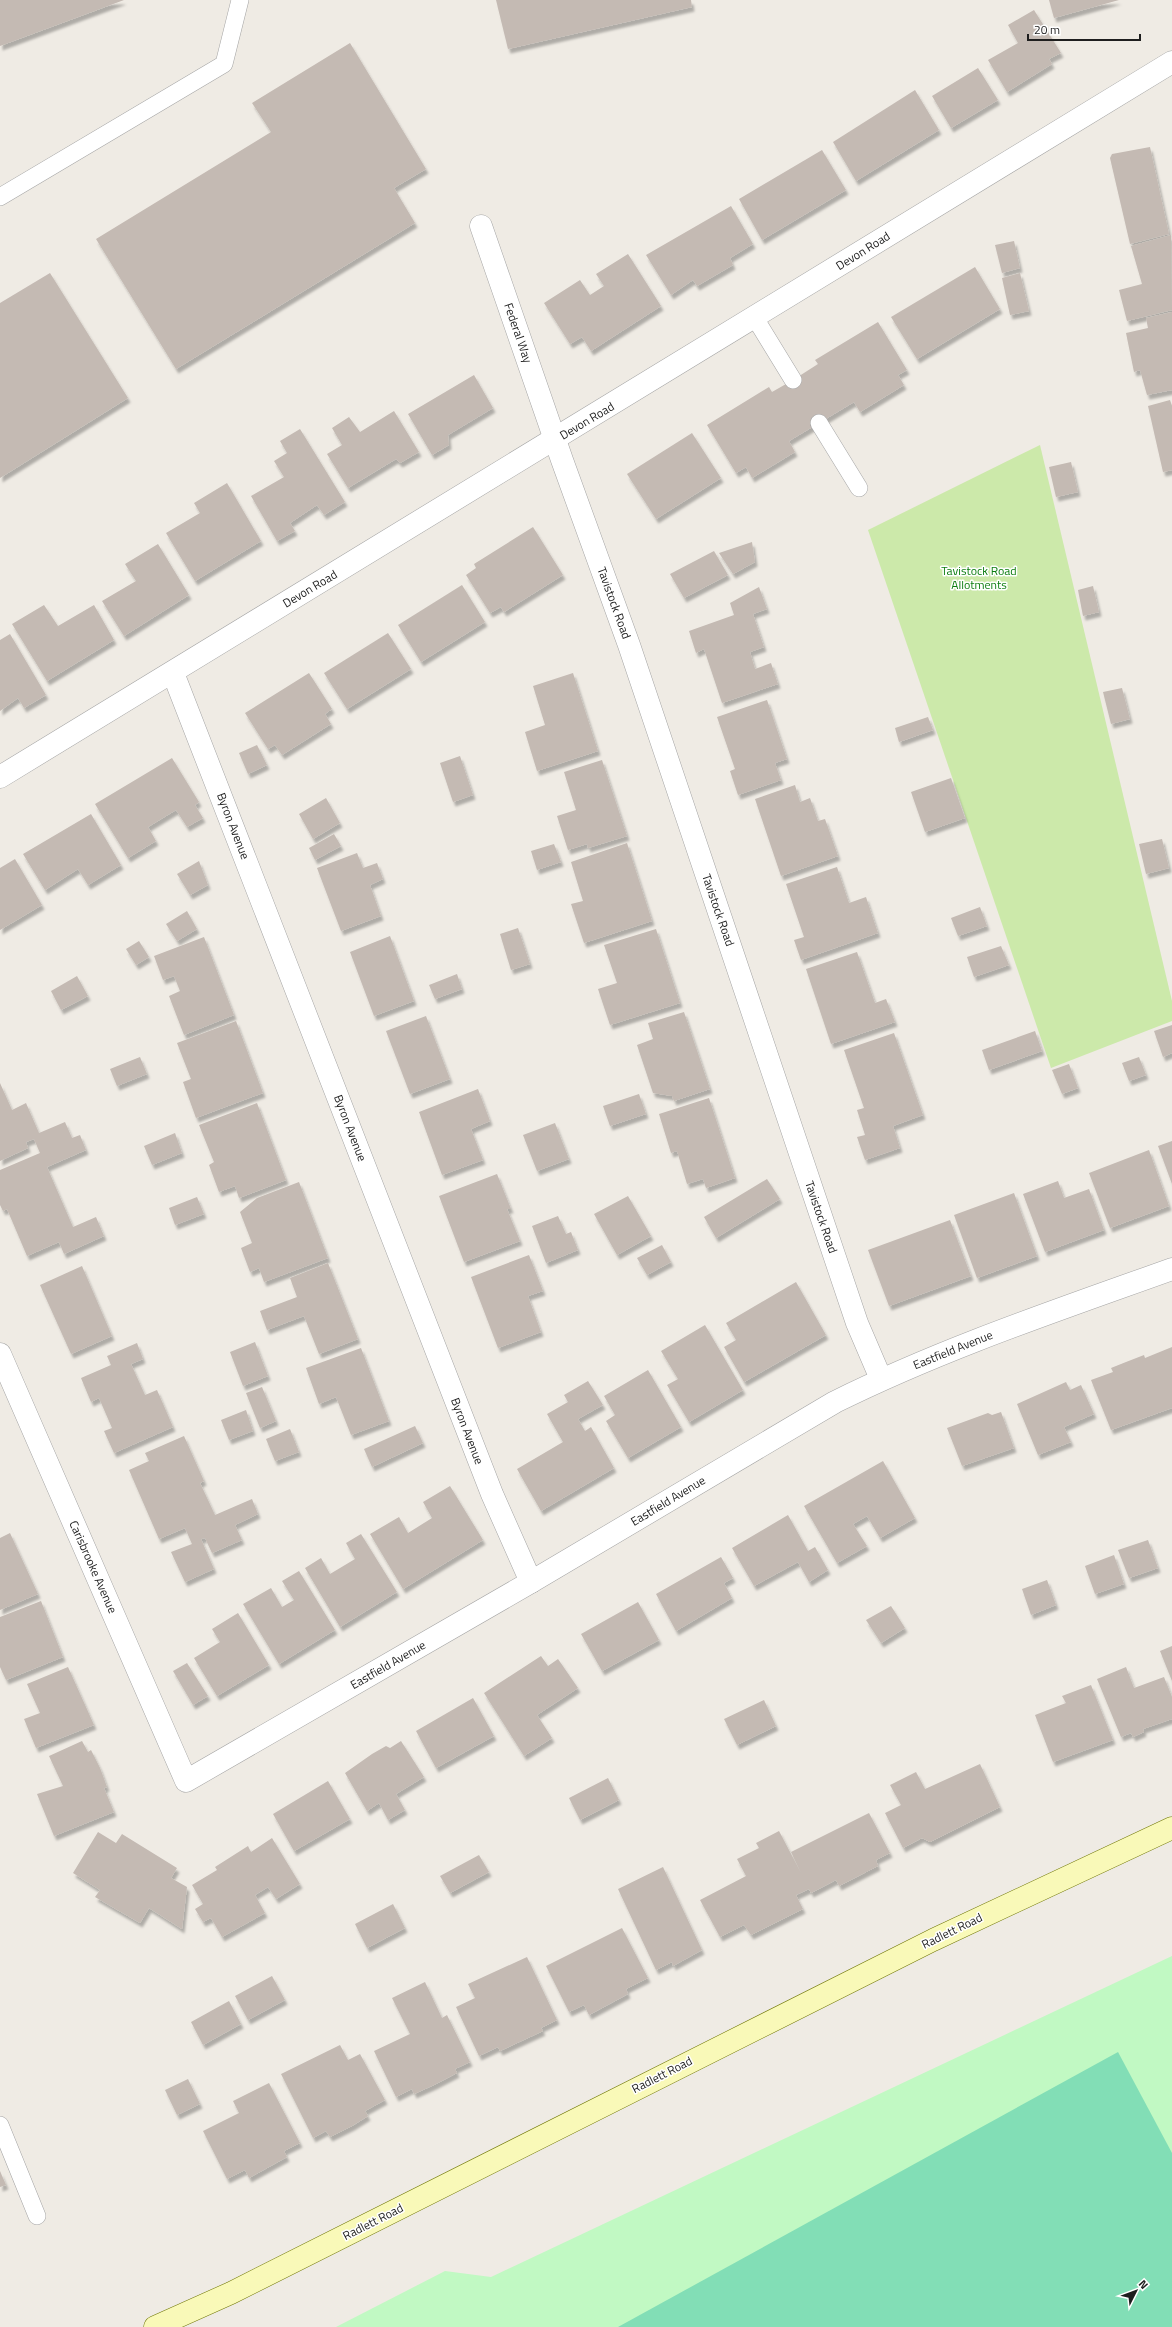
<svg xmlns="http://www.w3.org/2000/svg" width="1172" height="2327" viewBox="0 0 1172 2327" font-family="'Titillium Web',sans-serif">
<defs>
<filter id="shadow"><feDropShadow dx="2.5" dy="4.5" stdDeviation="1" flood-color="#0004"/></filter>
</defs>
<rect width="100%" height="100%" fill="#efebe4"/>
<path fill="#cce9aa" d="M1040,445l132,556v20l-121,47 -183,-538z"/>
<path fill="#c1f9c3" d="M1172,1956v371h-836l109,-56 46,6z"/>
<path fill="#82deb6" d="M1118,2052l54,101v174h-554z"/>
<g fill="#c4bab3" filter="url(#shadow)">
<path d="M0,0h124l-124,46z"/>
<path d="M496,0h195l1,7 -184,42z"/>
<path d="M1049,0h70l-65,18z"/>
<path d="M1034,10l27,43 -12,6 3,5 -45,28 -19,-32 30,-17 -10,-18z"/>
<path d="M350,43l76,126 -32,19 21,35 -239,146 -80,-130 175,-107 -19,-29z"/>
<path d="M978,68l20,32 -47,28 -19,-32z"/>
<path d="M915,90l24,40 -83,51 -23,-39z"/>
<path d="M1150,147l19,87 -39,10 -20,-86 2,-4z"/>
<path d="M822,150l24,40 -84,50 -23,-41z"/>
<path d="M731,206l22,38 -23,14 3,7 -36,21 -4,-6 -22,15 -25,-40z"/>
<path d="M1171,235l1,75 -45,11 -8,-31 23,-6 -11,-38z"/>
<path d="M1014,241l6,27 -18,5 -7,-28z"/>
<path d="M628,254l33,52 -70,45 -9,-14 -12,7 -26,-41 36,-23 10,15 14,-9 -8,-12z"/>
<path d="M975,267l25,42 -83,50 -26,-42z"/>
<path d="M50,273l78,125 -128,80v-175z"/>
<path d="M1020,273l9,38 -19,4 -8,-37z"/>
<path d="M1172,312v78l-25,5 -7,-25 -6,2 -8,-39 22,-5 -2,-10z"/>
<path d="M878,322l29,48 -9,5 6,10 -44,27 -6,-10 -65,39 6,11 -43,26 -6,-11 -10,6 -29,-48 62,-38 3,5 21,-12 25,-16 -3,-4z"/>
<path d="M474,375l19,33 -45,27 1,10 -17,10 -24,-41z"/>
<path d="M1170,400l2,6v64l-9,2 -15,-66z"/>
<path d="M394,411l25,41 -19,11 -4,-4 -48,29 -21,-34 15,-9 -10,-17 17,-11 11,15z"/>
<path d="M300,429l45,73 -21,13 -7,-10 -27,18 5,8 -18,10 -26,-45 33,-19 -10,-16 13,-8 -7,-12z"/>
<path d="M692,433l29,45 -65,41 -29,-45z"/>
<path d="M1071,462l7,30 -22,5 -7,-30z"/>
<path d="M227,483l34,58 -66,40 -29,-48 34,-20 -6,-10z"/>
<path d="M533,527l30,48 -59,37 -3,-5 -11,6 -24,-38 10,-7 -2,-4z"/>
<path d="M752,542l3,20 -22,12 -14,-21z"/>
<path d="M158,544l31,51 -65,41 -22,-35 34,-20 -11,-17z"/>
<path d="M714,551l14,24 -44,23 -14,-24z"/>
<path d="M462,585l23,37 -64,40 -23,-37z"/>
<path d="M1093,586l6,26 -16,4 -5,-26z"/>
<path d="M759,587l8,22 -14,5 11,33 -14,5 5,17 16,-6 7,21 -56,19 -18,-54 -8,4 -7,-22 45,-16 -4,-12z"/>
<path d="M44,605l14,21 36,-21 20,35 -67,41 -35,-57z"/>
<path d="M388,633l23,36 -64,40 -23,-36z"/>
<path d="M10,634l36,61 -22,13 -6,-10 -18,13v-71z"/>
<path d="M309,673l23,36 -7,5 6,10 -49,31 -7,-10 -7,4 -23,-36z"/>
<path d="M573,673l25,78 -61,20 -12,-39 20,-7 -12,-39z"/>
<path d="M1122,688l8,31 -19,5 -8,-32z"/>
<path d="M767,700l20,59 -12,4 6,17 -43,15 -8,-24 5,-2 -18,-52z"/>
<path d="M928,717l5,13 -34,12 -4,-14z"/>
<path d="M257,745l10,20 -19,9 -9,-21z"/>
<path d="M460,756l13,39 -20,7 -13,-39z"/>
<path d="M172,758l27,44 -4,3 8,13 -16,9 -11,-17 -28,17 8,14 -28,17 -33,-54z"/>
<path d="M602,760l25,76 -39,12 -1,-4 -19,6 -11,-34 19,-6 -12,-38z"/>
<path d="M951,778l14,40 -40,14 -14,-40z"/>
<path d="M795,785l5,17 10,-4 8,23 7,-2 13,37 -57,20 -26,-77z"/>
<path d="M326,798l14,25 -27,16 -14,-25z"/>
<path d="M91,814l30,51 -33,20 -10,-16 -33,21 -22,-36z"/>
<path d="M334,834l7,12 -26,14 -6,-12z"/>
<path d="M1162,839l7,29 -23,6 -7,-30z"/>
<path d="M627,843l25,78 -68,22 -13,-39 12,-3 -12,-39z"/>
<path d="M554,844l7,18 -24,8 -6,-19z"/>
<path d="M357,853l6,15 14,-5 6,16 -13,6 11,31 -40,15 -24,-63z"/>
<path d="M15,859l27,46 -42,25v-62z"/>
<path d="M199,861l9,24 -18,10 -13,-21z"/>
<path d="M837,867l12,36 17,-6 12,36 -77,27 -7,-20 10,-3 -18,-53z"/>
<path d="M980,907l7,19 -29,10 -7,-18z"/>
<path d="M187,911l10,18 -20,12 -11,-17z"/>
<path d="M518,928l12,36 -19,6 -11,-36z"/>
<path d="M656,929l24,74 -70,22 -12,-36 19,-6 -13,-38z"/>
<path d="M390,936l24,65 -40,15 -24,-64z"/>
<path d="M204,937l30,78 -50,20 -15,-39 11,-5 -6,-15 -11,4 -9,-24z"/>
<path d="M139,941l10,16 -13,8 -10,-16z"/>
<path d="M1001,946l8,19 -35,12 -7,-20z"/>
<path d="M857,952l18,51 11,-4 9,23 -64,22 -25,-75z"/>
<path d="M457,974l5,15 -27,10 -6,-14z"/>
<path d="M77,976l11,20 -27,14 -10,-19z"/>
<path d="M684,1012l26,77 -36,12 -2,-5 -19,-3 -16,-48 16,-6 -5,-16z"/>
<path d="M426,1016l24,63 -40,15 -24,-63z"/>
<path d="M236,1021l27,72 -67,25 -13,-36 8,-3 -14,-36z"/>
<path d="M1172,1025v28l-9,4 -9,-26z"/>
<path d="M1035,1031l7,20 -53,19 -7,-20z"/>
<path d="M894,1033l29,82 -30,11 7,22 -35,12 -8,-23 8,-2 -8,-25 7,-2 -20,-58z"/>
<path d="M140,1057l7,17 -30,12 -7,-17z"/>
<path d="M1139,1057l7,18 -17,6 -7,-18z"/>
<path d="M1069,1064l9,24 -16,6 -10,-24z"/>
<path d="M0,1083l12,27 14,-7 13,30 26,-11 7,16 8,-3 6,15 -39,17 26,60 23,-10 8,19 -40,18 -5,-12 -32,14 -20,-47 -4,2 -3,-6v-35l40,-17 -6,-14 -8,3 2,6 -28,13z"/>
<path d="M478,1089l12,32 -19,8 12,31 -41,15 -23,-63z"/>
<path d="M639,1094l7,20 -36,12 -7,-20z"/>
<path d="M709,1098l26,80 -29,10 -3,-9 -16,5 -10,-33 -6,2 -12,-39z"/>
<path d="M257,1103l29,77 -47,18 -4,-12 -16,6 -10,-27 5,-3 -15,-37z"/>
<path d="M555,1123l14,36 -32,12 -14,-36z"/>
<path d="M175,1133l7,20 -30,12 -8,-19z"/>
<path d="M1172,1141v43l-14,-38z"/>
<path d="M1149,1150l20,56 -59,22 -21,-55z"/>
<path d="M497,1174l14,35h-4l13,32 -56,21 -25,-66z"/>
<path d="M767,1179l13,20 -64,39 -12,-21z"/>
<path d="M1058,1181l6,17 25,-9 15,41 -59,22 -22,-58z"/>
<path d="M299,1182l29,76 -64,24 -5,-14 -9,4 -9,-24 11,-5 -12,-31 17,-14z"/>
<path d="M1014,1193l23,63 -60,22 -23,-63z"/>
<path d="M628,1196l23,40 -34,19 -23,-41z"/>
<path d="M197,1197l7,17 -29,11 -6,-17z"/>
<path d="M558,1216l8,18 5,-2 7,18 -32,13 -14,-37z"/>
<path d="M950,1220l21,56 -82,30 -21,-56z"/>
<path d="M662,1245l9,17 -24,13 -10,-17z"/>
<path d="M529,1255l14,36 -15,5 13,36 -43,16 -27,-71z"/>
<path d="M328,1263l30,76 -39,15 -15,-38 -37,14 -7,-19 37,-14 -7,-19z"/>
<path d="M82,1266l30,70 -41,18 -31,-69z"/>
<path d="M796,1282l30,53 -82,47 -20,-35 12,-7 -10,-17z"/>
<path d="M705,1325l38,65 -54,32 -22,-37 11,-6 -17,-28z"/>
<path d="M255,1342l13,34 -25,10 -13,-34z"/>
<path d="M137,1343l6,16 -12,5 14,31 12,-5 16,37 -59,26 -10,-22 8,-3 -13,-30 -8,4 -10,-24 30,-13 -4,-9z"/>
<path d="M1172,1347v61l-61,22 -20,-50 22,-8 -2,-4 15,-6 18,-7 1,3z"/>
<path d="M361,1348l28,73 -38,14 -15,-38 -17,7 -13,-36z"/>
<path d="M648,1370l33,57 -53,31 -22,-37 9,-6 -11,-19z"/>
<path d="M588,1381l15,24 -25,14 7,12 6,-4 23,41 -73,43 -24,-42 46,-27 -16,-28 21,-12 -4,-7z"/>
<path d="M1066,1382l4,8 11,-5 13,29 -30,13 7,15 -33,13 -21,-51z"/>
<path d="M262,1387l14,34 -16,7 -14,-35z"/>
<path d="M246,1410l7,21 -24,9 -8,-20z"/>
<path d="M1001,1412l13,36 -52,18 -15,-38 41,-15 4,2z"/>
<path d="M415,1426l8,17 -51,24 -8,-18z"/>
<path d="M290,1429l9,23 -24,9 -9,-22z"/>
<path d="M184,1436l20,45 -4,2 15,32 37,-16 6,15 -23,11 7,15 -30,13 -7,-15 -4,1 13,30 -29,13 -14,-30 21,-8 -7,-16 -26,11 -30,-69 20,-9 -4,-8z"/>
<path d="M883,1461l32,57 -35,20 -13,-22 -14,8 14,22 -30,17 -33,-57z"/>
<path d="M450,1486l33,54 -80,49 -33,-55 29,-17 9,16 24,-15 -9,-16z"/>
<path d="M788,1515l20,36 7,-4 13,23 -19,12 -11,-20 -44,24 -22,-38z"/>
<path d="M10,1533l28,61 -38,16v-72z"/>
<path d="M361,1534l36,58 -57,35 -35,-59 16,-10 9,16 25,-15 -9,-16z"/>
<path d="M1148,1540l10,28 -29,10 -11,-28z"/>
<path d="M1114,1555l10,29 -29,10 -10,-28z"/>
<path d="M721,1557l12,21 -9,5 8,15 -56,33 -20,-37z"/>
<path d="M299,1571l36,59 -56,34 -36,-60 28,-16 11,19 12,-7 -12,-19z"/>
<path d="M1047,1580l9,25 -25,10 -9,-26z"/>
<path d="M41,1601l22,56 -57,23 -6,-13v-50z"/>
<path d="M638,1602l21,38 -57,31 -21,-37z"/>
<path d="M891,1606l14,22 -24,15 -15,-23z"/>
<path d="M238,1613l31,52 -52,31 -23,-38 26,-16 -8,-13z"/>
<path d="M1172,1646v35l-12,-30z"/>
<path d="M541,1656l7,10 10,-7 20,29 -41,27 15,23 -28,18 -40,-63z"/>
<path d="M187,1663l21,33 -15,9 -20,-34z"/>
<path d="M68,1667l26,58 -58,23 -12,-29 16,-6 -13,-29z"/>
<path d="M1126,1667l8,21 30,-11 8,20v22l-29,10 1,3 -11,5 -2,-4 -10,4 -24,-58z"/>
<path d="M1091,1685l22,55 -60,22 -18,-47 31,-12 -4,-7z"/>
<path d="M473,1698l21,38 -58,32 -20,-37z"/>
<path d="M764,1700l12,26 -39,19 -13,-26z"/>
<path d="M82,1741l6,11 3,-2 9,18 7,19 -3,1 10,24 -60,24 -17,-42 26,-8 -14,-30z"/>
<path d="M401,1741l23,36 -28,17 9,16 -17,10 -9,-17 -12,8 -22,-38 27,-19 14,-8 4,2z"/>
<path d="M980,1764l20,43 -70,35 -8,-4 -19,10 -18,-35 16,-8 -11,-20 26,-13 9,17z"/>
<path d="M608,1778l11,22 -39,20 -11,-22z"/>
<path d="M328,1781l22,38 -56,32 -21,-37z"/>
<path d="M869,1813l21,40 -14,7 2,6 -39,20 -3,-6 -25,13 -2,-4 -13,6 7,14 -52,26 -7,-10 -24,12 -20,-37 46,-24 -9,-17 22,-11 -3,-5 23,-12 22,42 -10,-21z"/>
<path d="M98,1832l18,11 6,-9 55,34 -6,10 16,9 -5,42 -33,-21 -9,15 -45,-26 5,-7 -27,-17z"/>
<path d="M272,1838l28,46 -24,15 -8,-12 -13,8 10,18 -43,24 -11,-19 -8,4 -8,-13 8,-5 -11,-19 25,-15 -2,-3 33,-21 3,6z"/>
<path d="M479,1855l10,17 -39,21 -10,-17z"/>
<path d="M663,1867l39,83 -29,16 -1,-4 -16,8 -38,-81z"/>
<path d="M393,1904l12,24 -38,20 -12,-24z"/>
<path d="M622,1928l26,50 -22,11 2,5 -39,21 -5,-10 -15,7 -23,-46z"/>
<path d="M527,1957l30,63 -16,8 2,3 -43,20 -2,-4 -19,9 -23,-49 19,-9 -7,-14z"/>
<path d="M272,1976l13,24 -37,20 -13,-24z"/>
<path d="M425,1982l17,36 5,-3 23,47 -15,7 2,4 -23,12 -20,9 -2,-5 -16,8 -22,-46 36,-17 -18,-36z"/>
<path d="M229,2001l12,23 -38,21 -12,-23z"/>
<path d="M340,2045l8,15 12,-6 25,46 -20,11 3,5 -16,10 -22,11 -4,-6 -13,7 -32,-64z"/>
<path d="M188,2079l12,25 -23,11 -12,-25z"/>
<path d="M269,2083l31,60 -16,8 3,6 -38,21 -4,-8 -18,9 -24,-48 36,-18 -6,-12z"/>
<path d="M0,2171l6,14 -6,2z"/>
</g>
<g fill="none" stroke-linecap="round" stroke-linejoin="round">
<g stroke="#a5a5a5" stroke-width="18">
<g id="lane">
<path d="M0,197l224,-133 16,-64"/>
<path d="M755,318l38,62"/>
<path d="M819,423l40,65"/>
<path d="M0,2125l37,91"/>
</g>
</g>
<g stroke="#a5a5a5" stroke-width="23">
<g id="street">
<path d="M481,226l81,234 67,185 228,678 24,56"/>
<path d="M173,673l319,821 39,88"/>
<path d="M0,777l1172,-715"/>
<path d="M0,1354l186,427 345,-199 304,-180c109,-54 223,-92 337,-133"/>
</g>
</g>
<g stroke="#6f7605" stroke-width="23">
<path id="secondary" d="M155,2327l76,-34 702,-353 239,-112"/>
</g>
<use href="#lane" stroke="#fff" stroke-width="17"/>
<use href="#street" stroke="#fff" stroke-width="22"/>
<use href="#secondary" stroke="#f9f9b8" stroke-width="22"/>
</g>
<g text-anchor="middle" stroke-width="3" stroke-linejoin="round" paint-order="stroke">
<g font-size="12" fill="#1e1e1e" stroke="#fff">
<text transform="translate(863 251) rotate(-32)" y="4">Devon Road</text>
<text transform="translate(518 333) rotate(71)" y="4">Federal Way</text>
<text transform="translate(587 421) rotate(-31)" y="4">Devon Road</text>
<text transform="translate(310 589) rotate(-31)" y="4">Devon Road</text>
<text transform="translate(614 603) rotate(70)" y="4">Tavistock Road</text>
<text transform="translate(233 826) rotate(69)" y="4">Byron Avenue</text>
<text transform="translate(718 910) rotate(71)" y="4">Tavistock Road</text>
<text transform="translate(350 1128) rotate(69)" y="4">Byron Avenue</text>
<text transform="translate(821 1217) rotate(71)" y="4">Tavistock Road</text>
<text transform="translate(953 1350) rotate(-22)" y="4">Eastfield Avenue</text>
<text transform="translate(467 1431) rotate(69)" y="4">Byron Avenue</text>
<text transform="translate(668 1501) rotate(-31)" y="4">Eastfield Avenue</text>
<text transform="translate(93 1567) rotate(66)" y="4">Carisbrooke Avenue</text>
<text transform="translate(388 1665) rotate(-30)" y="4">Eastfield Avenue</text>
<text transform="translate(952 1931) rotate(-26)" y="4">Radlett Road</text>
<text transform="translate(662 2075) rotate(-27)" y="4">Radlett Road</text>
<text transform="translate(373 2222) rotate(-27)" y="4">Radlett Road</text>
</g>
<g font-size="12" fill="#0b7d0f" stroke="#fff">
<text x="979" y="575">Tavistock Road<tspan x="979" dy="14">Allotments</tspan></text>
</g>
</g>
<g transform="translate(1136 2291) rotate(48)" stroke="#ffffff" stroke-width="3" paint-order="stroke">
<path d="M0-3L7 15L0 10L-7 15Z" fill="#1e1e1e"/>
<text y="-6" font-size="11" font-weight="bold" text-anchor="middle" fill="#1e1e1e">N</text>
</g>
<path d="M1028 34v6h112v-6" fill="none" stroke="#1e1e1e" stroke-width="2"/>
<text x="1034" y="34" font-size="12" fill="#1e1e1e" stroke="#ffffff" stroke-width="3" paint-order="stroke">20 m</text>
</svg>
